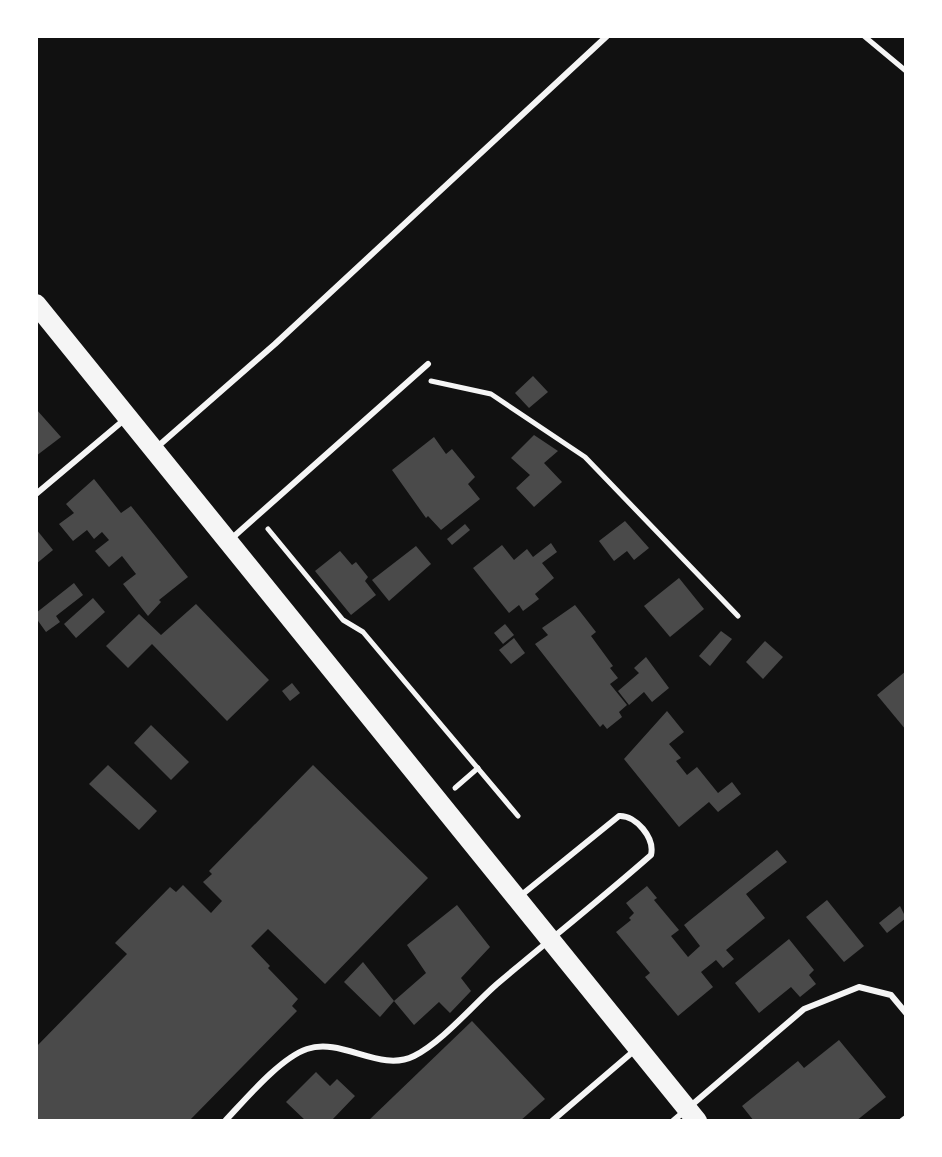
<svg xmlns="http://www.w3.org/2000/svg" width="942" height="1157" viewBox="0 0 942 1157" font-family="Roboto,sans-serif">
<rect width="100%" height="100%" fill="#111"/>
<g fill="#4a4a4a">
<path d="M533,376l15,16 -19,16 -14,-15z"/>
<path d="M36,409l25,28 -25,19z"/>
<path d="M534,435l24,16 -14,12 18,19 -28,25 -18,-19 14,-13 -19,-17z"/>
<path d="M434,437l12,17 6,-5 23,28 -7,7 12,15 -39,31 -13,-14 -2,2 -34,-48z"/>
<path d="M94,479l27,34 10,-7 57,71 -29,23 2,2 -13,14 -25,-32 13,-10 -14,-18 -13,11 -14,-16 14,-11 -7,-8 -8,7 -7,-9 -14,11 -14,-17 15,-11 -8,-9z"/>
<path d="M625,521l24,27 -15,12 -7,-9 -13,10 -15,-20z"/>
<path d="M465,524l5,6 -18,15 -5,-6z"/>
<path d="M36,529l17,21 -17,14z"/>
<path d="M551,543l6,9 -15,11 12,15 -19,16 4,5 -16,12 -4,-6 -10,8 -36,-45 29,-23 12,15 13,-11 6,8z"/>
<path d="M416,546l15,18 -42,37 -17,-21z"/>
<path d="M340,551l12,14 4,-3 12,15 -3,4 11,14 -25,20 -36,-44z"/>
<path d="M679,578l25,31 -34,28 -26,-31z"/>
<path d="M74,583l9,12 -27,21 4,6 -14,10 -10,-14v-5z"/>
<path d="M93,598l12,14 -29,26 -12,-14z"/>
<path d="M196,604l73,76 -42,41 -75,-77 -24,24 -22,-22 33,-32 22,21z"/>
<path d="M575,605l21,27 -5,4 22,30 -3,2 8,10 -8,6 17,21 -8,7 3,5 -15,12 -4,-5 -3,3 -65,-83 13,-9 -6,-7z"/>
<path d="M505,624l9,11 -11,9 -9,-11z"/>
<path d="M721,631l11,8 -22,27 -11,-10z"/>
<path d="M514,638l11,15 -14,11 -12,-14z"/>
<path d="M765,641l18,16 -20,22 -17,-17z"/>
<path d="M646,657l23,31 -17,14 -8,-10 -15,13 -11,-14 21,-18 -5,-5z"/>
<path d="M906,671v59l-29,-35z"/>
<path d="M292,683l8,10 -10,8 -8,-10z"/>
<path d="M667,711l17,21 -15,12 12,14 -5,3 11,14 10,-8 21,26 14,-11 9,12 -23,18 -9,-10 -30,25 -55,-68z"/>
<path d="M151,725l38,37 -18,18 -37,-37z"/>
<path d="M108,765l49,46 -18,19 -50,-46z"/>
<path d="M313,765l115,113 -103,106 -57,-55 -17,17 19,20 -2,2 30,31 -6,7 5,5 -108,110h-153v-74l91,-93 -12,-11 55,-56 6,5 7,-7 28,28 11,-12 -19,-19 9,-8 -3,-3z"/>
<path d="M777,850l10,12 -41,32 19,24 -39,32 8,9 -11,9 -7,-8 -15,12 12,15 -35,29 -33,-39 5,-4 -34,-41 15,-12 -2,-2 5,-5 -8,-10 21,-17 10,12 -3,2 25,30 -8,6 17,21 12,-11 -16,-21z"/>
<path d="M827,900l37,46 -20,16 -38,-45z"/>
<path d="M457,905l33,42 -29,31 10,13 -21,22 -11,-11 -25,23 -20,-24 -14,16 -36,-35 19,-20 31,39 32,-28 -19,-28z"/>
<path d="M900,906l6,12 -19,15 -8,-10z"/>
<path d="M789,939l25,31 -5,5 7,9 -16,13 -9,-10 -32,26 -24,-30z"/>
<path d="M472,1021l73,78 -25,22h-152z"/>
<path d="M839,1040l47,57 -30,24h-102l-12,-15 56,-45 6,7z"/>
<path d="M316,1072l14,14 7,-7 18,17 -24,25h-25l-20,-19z"/>
</g>
<g fill="none" stroke-linecap="round" stroke-linejoin="round">
<g stroke="#f5f5f5" stroke-width="5">
<path d="M864,36l42,35"/>
<path d="M431,381l60,13 94,63 153,159"/>
<path d="M268,529l75,91 20,12 155,184"/>
<path d="M455,788l23,-20"/>
</g>
<g stroke="#f5f5f5" stroke-width="6">
<path d="M156,448l119,-104 332,-308"/>
<path d="M36,494l88,-74"/>
<path d="M231,539l197,-175"/>
<path d="M225,1121c20,-21 55,-63 82,-72 35,-12 73,24 107,7 28,-14 59,-51 83,-72 51,-43 104,-85 154,-129 4,-17 -15,-40 -32,-39l-100,81"/>
<path d="M552,1121l83,-71"/>
<path d="M673,1121l131,-112 55,-22 32,8 15,18"/>
<path d="M902,1121l4,-3"/>
</g>
<path stroke="#f5f5f5" stroke-width="20" d="M36,304l661,817"/>
</g>
<rect width="942" height="1157" fill="none" stroke="#ffffff" stroke-width="76"/>
</svg>
